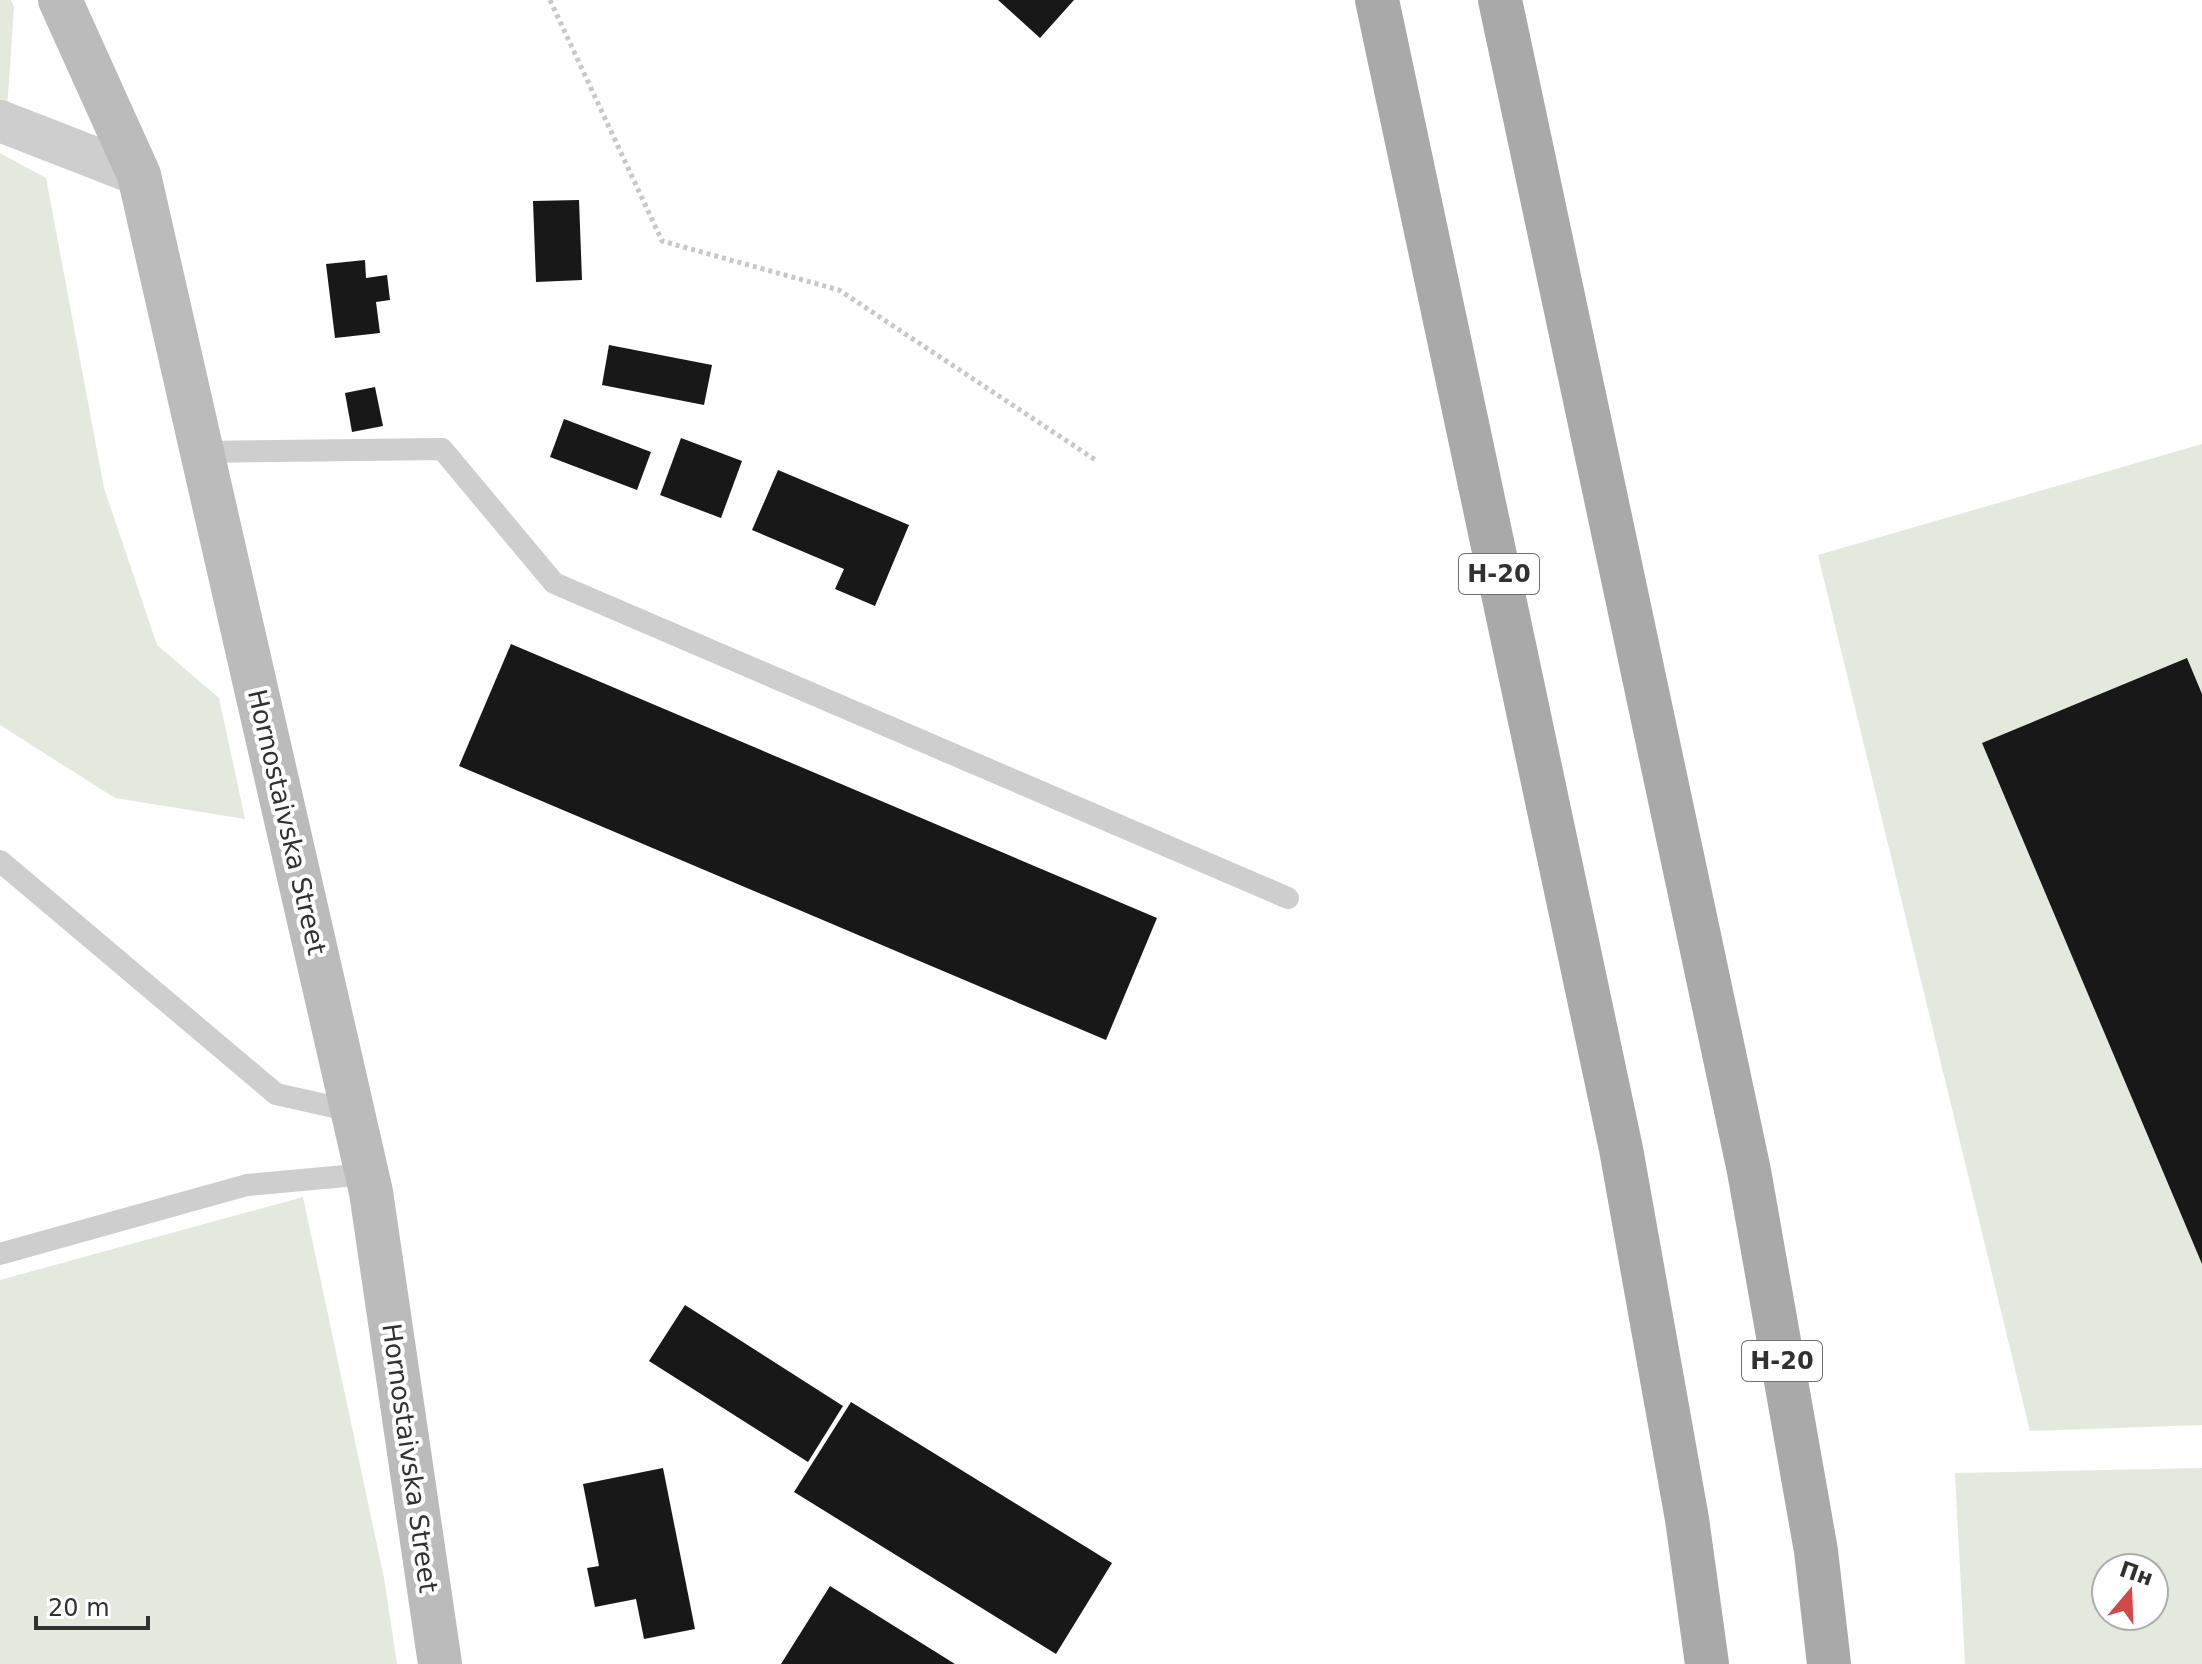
<svg xmlns="http://www.w3.org/2000/svg" width="2202" height="1664" viewBox="0 0 2202 1664" font-family="'DejaVu Sans',sans-serif">
<rect width="100%" height="100%" fill="#fff"/>
<g fill="#e4e9de" fill-rule="evenodd">
<path d="M0,0h11l3,7 -8,117 -6,-3z"/>
<path d="M0,153l46,25 58,310 53,157 62,53 26,121 -130,-21 -115,-73z"/>
<path d="M2202,444v981l-172,6 -212,-876z"/>
<path d="M303,1197l81,381 13,86h-397v-384z"/>
<path d="M2202,1468v196h-237l-10,-191zM2106,1568h48v48h-48z"/>
</g>
<g fill="#181818">
<path d="M998,0h76l-34,38z"/>
<path d="M579,200l3,80 -46,2 -3,-81z"/>
<path d="M365,260l1,18 21,-3 3,25 -14,2 4,31 -45,5 -9,-74z"/>
<path d="M609,345l103,20 -8,40 -102,-20z"/>
<path d="M375,387l8,39 -31,6 -7,-39z"/>
<path d="M564,419l87,33 -14,38 -87,-33z"/>
<path d="M681,438l61,23 -21,57 -61,-23z"/>
<path d="M778,470l131,55 -34,81 -40,-17 9,-20 -92,-39z"/>
<path d="M511,644l646,274 -51,122 -647,-274z"/>
<path d="M2187,658l15,36v570l-220,-521z"/>
<path d="M685,1305l158,101 -35,56 -159,-101z"/>
<path d="M851,1402l261,161 -56,91 -262,-162z"/>
<path d="M663,1468l32,161 -51,10 -8,-40 -41,8 -8,-39 12,-2 -16,-82z"/>
<path d="M830,1586l125,78h-174z"/>
</g>
<g fill="none" stroke-linecap="round" stroke-linejoin="round">
<path stroke="#c8c8c8" stroke-width="5" stroke-dasharray="4 4" stroke-linecap="butt" d="M550,0l112,241 177,49 258,171"/>
<g stroke="#cecece" stroke-width="22">
<path d="M202,452l240,-3 112,134 734,315"/>
<path d="M0,861l276,233 76,17"/>
<path d="M0,1254l247,-69 120,-11"/>
</g>
<path stroke="#cecece" stroke-width="42" d="M0,121l139,54"/>
<path stroke="#bbb" stroke-width="44" d="M60,0l79,175 63,277 169,740 69,472"/>
<g stroke="#a9a9a9" stroke-width="44">
<path d="M1377,0l244,1149 66,370 20,145"/>
<path d="M1500,0l249,1171 67,380 13,113"/>
</g>
</g>
<g text-anchor="middle" stroke-width="8" stroke-linejoin="round" paint-order="stroke">
<g fill="#fff" stroke="#6f6f6f" stroke-width="2">
<rect x="1459" y="554" width="80" height="40" rx="6"/>
<rect x="1742" y="1341" width="80" height="40" rx="6"/>
</g>
<g font-size="24" font-weight="bold" fill="#313131">
<text x="1499" y="582">Н-20</text>
<text x="1782" y="1369">Н-20</text>
</g>
<g font-size="26" fill="#313131" stroke="#fff">
<text transform="translate(287 822) rotate(77)" y="9">Hornostaivska Street</text>
<text transform="translate(410 1458) rotate(82)" y="9">Hornostaivska Street</text>
</g>
</g>
<g transform="translate(2130 1592) rotate(19)"><circle r="38" fill="#ffffff" stroke="#adadad" stroke-width="2"/>
<path d="M0-6L14 30L0 20L-14 30Z" fill="#d4484b"/>
<text y="-12" font-size="22" font-weight="bold" text-anchor="middle" fill="#313131">Пн</text>
</g>
<path d="M36 1616v12h112v-12" fill="none" stroke="#313131" stroke-width="4"/>
<text x="48" y="1616" font-size="24" fill="#313131" stroke="#ffffff" stroke-width="6" paint-order="stroke">20 m</text>
</svg>
